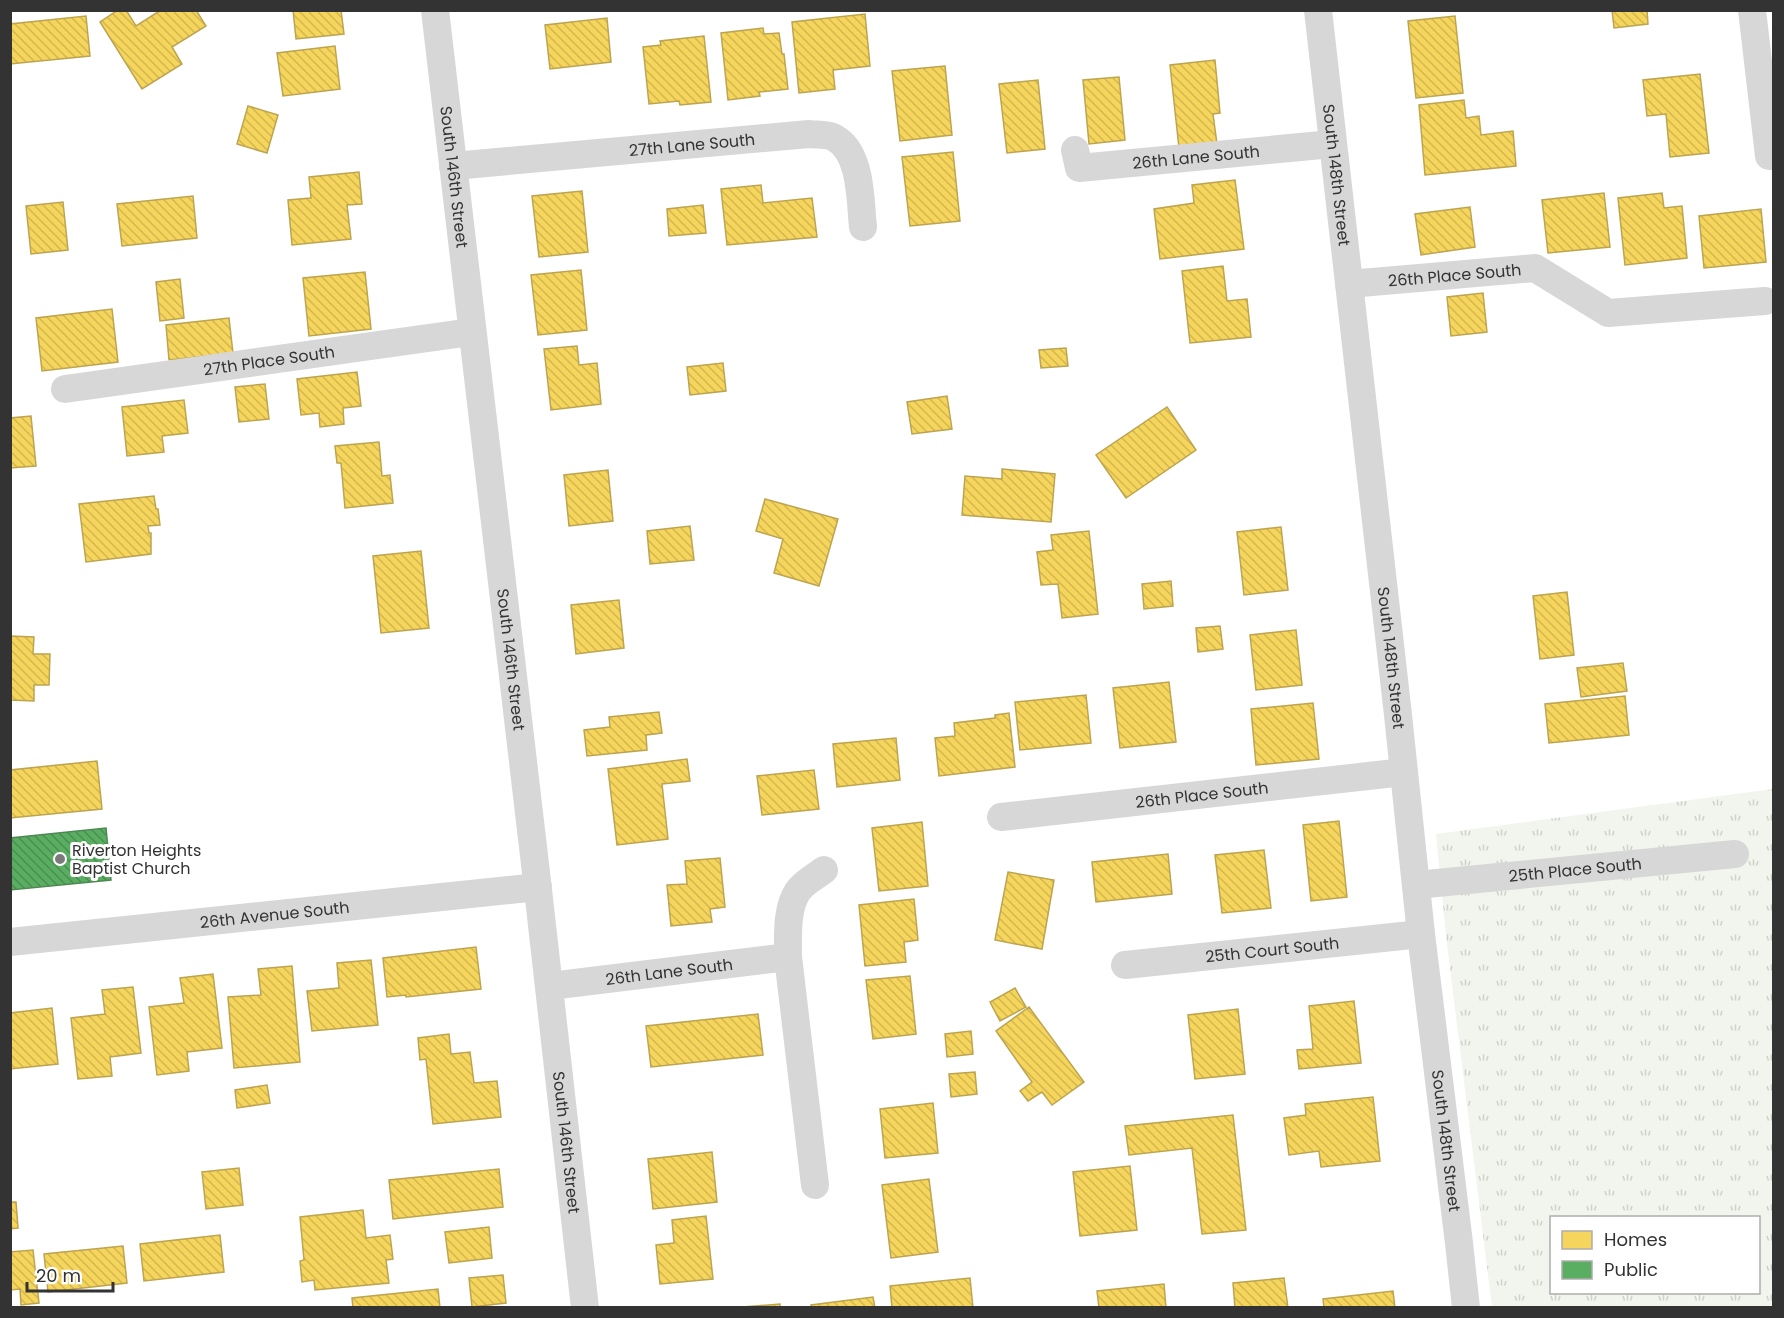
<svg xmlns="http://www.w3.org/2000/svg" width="1784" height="1318" viewBox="0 0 1784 1318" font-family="Poppins,sans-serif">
<defs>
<pattern id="grass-tufts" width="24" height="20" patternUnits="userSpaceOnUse" patternTransform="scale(1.5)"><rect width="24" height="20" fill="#f1f5ed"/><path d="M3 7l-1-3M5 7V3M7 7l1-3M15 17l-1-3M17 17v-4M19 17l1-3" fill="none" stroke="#cfd2cc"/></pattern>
<pattern id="homes-back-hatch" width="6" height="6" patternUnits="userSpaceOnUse" patternTransform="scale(1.5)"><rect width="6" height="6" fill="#f6d55c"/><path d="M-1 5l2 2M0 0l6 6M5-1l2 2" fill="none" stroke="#d3b750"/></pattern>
<pattern id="public-back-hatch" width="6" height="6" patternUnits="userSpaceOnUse" patternTransform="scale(1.5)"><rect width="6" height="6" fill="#5aae61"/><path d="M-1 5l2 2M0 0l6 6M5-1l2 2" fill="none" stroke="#4b8e51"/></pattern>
</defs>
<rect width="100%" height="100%" fill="#fff"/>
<path fill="url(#grass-tufts)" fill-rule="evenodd" d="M1773,789v518h-281l-46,-371 -10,-102zM1552,1218h206v74h-206z"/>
<g fill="url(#homes-back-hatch)" stroke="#bca450" stroke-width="1.5">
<path d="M118,10h8l10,16 25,-16h35l10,16 -34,21 10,17 -40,25 -42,-67z"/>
<path d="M293,10h48l3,24 -48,5z"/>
<path d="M1612,10h35l1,14 -34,4z"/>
<path d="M865,14l5,52 -37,4 2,19 -36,4 -7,-71z"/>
<path d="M86,16l4,40 -80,8v-40z"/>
<path d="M1455,16l8,77 -47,5 -8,-77z"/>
<path d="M607,18l4,44 -61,7 -5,-44z"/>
<path d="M763,28l1,6 15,-1 3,21h2l4,35 -29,3 1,4 -32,4 -7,-67z"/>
<path d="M704,36l7,66 -31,3 -1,-4 -30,3 -6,-57 18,-2 -1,-4z"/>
<path d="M335,46l5,43 -57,7 -6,-43z"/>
<path d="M1215,60l5,53 -7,1 4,30 -38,4 -9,-83z"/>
<path d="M945,66l7,69 -52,6 -8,-70z"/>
<path d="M1700,74l9,79 -39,4 -4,-43 -19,2 -4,-36z"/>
<path d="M1119,77l6,63 -36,4 -6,-64z"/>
<path d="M1038,80l7,69 -38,4 -8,-69z"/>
<path d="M1464,100l2,18 13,-2 2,19 32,-4 3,35 -91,9 -6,-70z"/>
<path d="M248,106l30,9 -11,38 -30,-9z"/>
<path d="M953,152l7,69 -50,5 -8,-69z"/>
<path d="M359,172l3,32 -15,1 4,34 -59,6 -4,-45 23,-2 -2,-21z"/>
<path d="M1235,180l9,69 -84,10 -6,-50 40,-6 -2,-18z"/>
<path d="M761,185l2,18 49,-5 5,39 -90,8 -6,-56z"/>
<path d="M582,191l6,61 -49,5 -7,-61z"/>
<path d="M1604,193l6,54 -62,6 -6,-53z"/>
<path d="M1662,193l2,15 18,-2 5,52 -62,7 -7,-67z"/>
<path d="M193,196l4,42 -75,8 -5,-42z"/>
<path d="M63,202l5,48 -37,4 -5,-48z"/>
<path d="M703,205l3,28 -37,3 -2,-27z"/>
<path d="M1470,207l5,40 -54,8 -6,-41z"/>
<path d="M1761,209l5,53 -62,6 -5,-52z"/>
<path d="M1223,266l4,35 20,-2 4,38 -61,6 -8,-72z"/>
<path d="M581,270l6,60 -49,5 -7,-60z"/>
<path d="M365,272l6,57 -62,7 -6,-58z"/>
<path d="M180,279l4,39 -24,3 -4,-39z"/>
<path d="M1483,293l4,39 -36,4 -4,-39z"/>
<path d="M112,309l6,53 -76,9 -6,-53z"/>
<path d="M229,318l4,35 -64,7 -3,-35z"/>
<path d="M577,346l2,19 18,-2 4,41 -50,6 -7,-61z"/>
<path d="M1066,348l2,18 -27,2 -2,-18z"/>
<path d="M723,363l3,28 -36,4 -3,-28z"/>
<path d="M357,372l4,34 -18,2 1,16 -24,3 -1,-14 -18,2 -4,-36z"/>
<path d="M265,384l4,35 -30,3 -4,-35z"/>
<path d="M947,396l5,33 -40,5 -5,-32z"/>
<path d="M184,400l4,33 -26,3 2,16 -37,4 -5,-49z"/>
<path d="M1167,407l29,43 -70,48 -30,-43z"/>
<path d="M31,416l5,50 -26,2v-50z"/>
<path d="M379,442l3,34 8,-1 3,28 -48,5 -4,-45h-4l-2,-17z"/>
<path d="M1002,469l53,5 -4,48 -89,-7 3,-39 37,3z"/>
<path d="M608,470l5,51 -44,5 -5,-51z"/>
<path d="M154,496l2,13h2l2,16 -12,1 1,7h2v21l-65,8 -7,-58z"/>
<path d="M765,499l73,20 -19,67 -45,-13 9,-34 -27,-8z"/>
<path d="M690,526l4,34 -44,4 -3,-33z"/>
<path d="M1281,527l7,63 -44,5 -7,-63z"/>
<path d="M1089,531l9,83 -36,4 -4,-34 -17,1 -4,-33 16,-2 -2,-15z"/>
<path d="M421,551l8,77 -48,5 -8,-77z"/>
<path d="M1171,581l2,25 -29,3 -2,-25z"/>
<path d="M1567,592l7,63 -34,4 -7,-63z"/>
<path d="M619,600l5,48 -48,6 -5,-49z"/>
<path d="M1220,626l3,23 -25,3 -2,-24z"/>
<path d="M1296,630l6,55 -46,5 -6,-55z"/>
<path d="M10,636l24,1 -1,17h17l-1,31h-15v16l-24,-1z"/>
<path d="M1623,663l4,28 -46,6 -4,-29z"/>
<path d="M1169,682l7,60 -56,6 -7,-60z"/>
<path d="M1086,695l5,48 -71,7 -5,-48z"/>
<path d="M1625,696l4,39 -80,8 -4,-39z"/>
<path d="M1313,703l6,56 -63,6 -5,-56z"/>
<path d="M659,712l3,21 -16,2 1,15 -60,6 -3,-26 26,-3 -1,-10z"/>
<path d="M1009,713l6,54 -76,9 -4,-38 20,-2 -1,-13 41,-5v-3z"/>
<path d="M896,738l4,42 -63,7 -4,-43z"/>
<path d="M687,759l3,22 -28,3 6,55 -51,6 -9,-76z"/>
<path d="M97,761l5,48 -92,9v-48z"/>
<path d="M814,770l5,39 -57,6 -5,-39z"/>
<path d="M1339,821l8,76 -36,4 -8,-76z"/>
<path d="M922,822l6,64 -49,5 -7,-63z"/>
<path d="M1264,850l7,58 -49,5 -7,-58z"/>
<path d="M1168,854l4,40 -76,8 -4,-40z"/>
<path d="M720,858l5,49 -15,2 2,13 -41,4 -4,-41 20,-1 -2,-23z"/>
<path d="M1008,872l46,8 -12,69 -47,-9z"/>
<path d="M914,899l4,41 -14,2 2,20 -41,4 -6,-61z"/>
<path d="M476,947l5,42 -75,8v-2l-19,2 -4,-39z"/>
<path d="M371,960l7,65 -66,6 -5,-40 32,-3 -2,-25z"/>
<path d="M292,966l8,96 -66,6 -6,-71 33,-2 -3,-26z"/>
<path d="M213,974l9,74 -35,4 2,19 -32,4 -8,-68 35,-4 -4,-25z"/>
<path d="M910,976l6,58 -43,5 -7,-59z"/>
<path d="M133,987l8,66 -31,4 2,19 -34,3 -7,-61 34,-4 -3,-24z"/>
<path d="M1015,988l11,19 -26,14 -10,-19z"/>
<path d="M1354,1001l7,62 -62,6 -2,-19 16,-1 -4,-43z"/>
<path d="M1029,1007l55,75 -32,23 -10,-13 -14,9 -8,-10 12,-9 -36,-51z"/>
<path d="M52,1008l6,56 -48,5v-56z"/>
<path d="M1238,1009l7,65 -50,5 -7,-64z"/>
<path d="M758,1014l5,41 -112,12 -5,-41z"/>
<path d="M971,1031l2,23 -26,3 -2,-23z"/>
<path d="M449,1034l2,20 19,-2 4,31 23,-2 4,36 -68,7 -7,-65 -6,1 -2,-22z"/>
<path d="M975,1072l2,22 -26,3 -2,-23z"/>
<path d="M267,1085l3,18 -33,5 -2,-18z"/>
<path d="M1373,1097l7,64 -59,6 -2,-16 -30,4 -5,-37 22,-3 -1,-11z"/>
<path d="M933,1103l5,50 -53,5 -5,-49z"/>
<path d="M1233,1115l13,115 -44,4 -10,-86 -63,7 -4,-29z"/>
<path d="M712,1152l5,50 -64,7 -5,-50z"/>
<path d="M1130,1166l7,64 -57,6 -7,-64z"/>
<path d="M239,1168l4,37 -37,4 -4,-37z"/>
<path d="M499,1169l4,38 -110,12 -4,-39z"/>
<path d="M929,1179l9,73 -47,6 -9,-73z"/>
<path d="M10,1202h6l2,26 -8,1z"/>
<path d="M363,1210l3,28 24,-3 3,24 -7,1 3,23 -74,7 -1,-10 -12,2 -2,-21 4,-1 -4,-43z"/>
<path d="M706,1216l7,63 -53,5 -4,-39 18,-2 -2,-23z"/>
<path d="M489,1227l3,31 -43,5 -4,-31z"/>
<path d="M220,1235l4,37 -80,9 -4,-37z"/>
<path d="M123,1246l4,37 -79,9 -4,-38z"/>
<path d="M33,1250l6,53 -18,2 -1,-16 -10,1v-38z"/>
<path d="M503,1275l3,28 -34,4 -3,-29z"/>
<path d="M970,1278l3,30h-81l-2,-22z"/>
<path d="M1284,1278l4,30h-53l-2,-25z"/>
<path d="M1164,1284l2,24h-67l-2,-17z"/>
<path d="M438,1289l2,19h-87l-1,-10z"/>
<path d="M1393,1291l2,17h-71l-1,-9z"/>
<path d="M873,1297l2,11h-64v-3z"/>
<path d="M780,1304v4h-37v-1z"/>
</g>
<path fill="url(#public-back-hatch)" stroke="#4e8953" stroke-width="1.5" d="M106,828l5,52 -101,10v-52z"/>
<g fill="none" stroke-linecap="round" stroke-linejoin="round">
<g stroke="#d7d7d7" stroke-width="28">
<path id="s1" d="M435,10c50,433 103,865 150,1298"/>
<path id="s2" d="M1318,10l80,705 23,219 38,309 7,65"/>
<path d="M1752,10l17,146 5,-1"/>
<path id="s3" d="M1075,150l4,18 253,-24"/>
<path id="s4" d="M453,166l356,-32c7,1 17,0 24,3 29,14 27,63 30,90"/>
<path id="s5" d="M1349,284l186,-16 73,45 157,-12"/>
<path id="s6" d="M65,389l406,-57"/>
<path id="s7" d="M1001,817l403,-45"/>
<path id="s8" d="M1416,885l319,-31"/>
<path id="s9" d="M10,942l528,-55"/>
<path d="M788,957l27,228"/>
<path id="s10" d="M1125,965l296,-31"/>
<path id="s11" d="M550,986l238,-29c0,-19 -2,-49 10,-66 5,-8 18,-15 26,-21"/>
</g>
</g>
<circle fill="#7a7a7a" stroke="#fff" stroke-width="2" cx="60" cy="859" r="6"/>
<g text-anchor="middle" stroke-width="6" stroke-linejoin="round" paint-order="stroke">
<g font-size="16" fill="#333" stroke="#fff">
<text dy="6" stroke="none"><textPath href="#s4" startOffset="240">27th Lane South</textPath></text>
<text dy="6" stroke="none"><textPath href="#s3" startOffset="136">26th Lane South</textPath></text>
<text dy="6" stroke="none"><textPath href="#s1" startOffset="168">South 146th Street</textPath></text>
<text dy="6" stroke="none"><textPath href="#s2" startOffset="166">South 148th Street</textPath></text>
<text dy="6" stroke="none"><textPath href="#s5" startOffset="106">26th Place South</textPath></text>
<text dy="6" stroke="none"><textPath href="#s6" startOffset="206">27th Place South</textPath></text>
<text dy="6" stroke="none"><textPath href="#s1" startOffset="654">South 146th Street</textPath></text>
<text dy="6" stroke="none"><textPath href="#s2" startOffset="652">South 148th Street</textPath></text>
<text dy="6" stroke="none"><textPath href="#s7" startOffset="202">26th Place South</textPath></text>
<text dy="6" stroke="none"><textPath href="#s8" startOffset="160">25th Place South</textPath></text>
<text dy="6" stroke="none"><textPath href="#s9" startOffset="266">26th Avenue South</textPath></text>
<text dy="6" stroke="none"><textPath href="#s10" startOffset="148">25th Court South</textPath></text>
<text dy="6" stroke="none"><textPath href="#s11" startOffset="120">26th Lane South</textPath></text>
<text dy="6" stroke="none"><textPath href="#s1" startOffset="1140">South 146th Street</textPath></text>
<text dy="6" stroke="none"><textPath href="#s2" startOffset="1138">South 148th Street</textPath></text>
</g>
<g font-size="16" fill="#333" stroke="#fff" text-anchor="start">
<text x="72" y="856">Riverton Heights<tspan x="72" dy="18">Baptist Church</tspan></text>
</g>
</g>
<rect width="1784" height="1318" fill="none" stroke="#333333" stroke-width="24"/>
<rect x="1550" y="1216" width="210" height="78" fill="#ffffff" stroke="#adadad" stroke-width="1.5"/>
<rect x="1562" y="1231" width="30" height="18" fill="#f6d55c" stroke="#adadad" stroke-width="1.5"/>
<text x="1604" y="1246" font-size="18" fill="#333333">Homes</text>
<rect x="1562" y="1261" width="30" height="18" fill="#5aae61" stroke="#adadad" stroke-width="1.5"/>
<text x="1604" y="1276" font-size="18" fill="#333333">Public</text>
<path d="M27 1282v9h86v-9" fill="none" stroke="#333333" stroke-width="3"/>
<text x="36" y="1282" font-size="18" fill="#333333" stroke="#ffffff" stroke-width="4.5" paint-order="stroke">20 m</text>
</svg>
